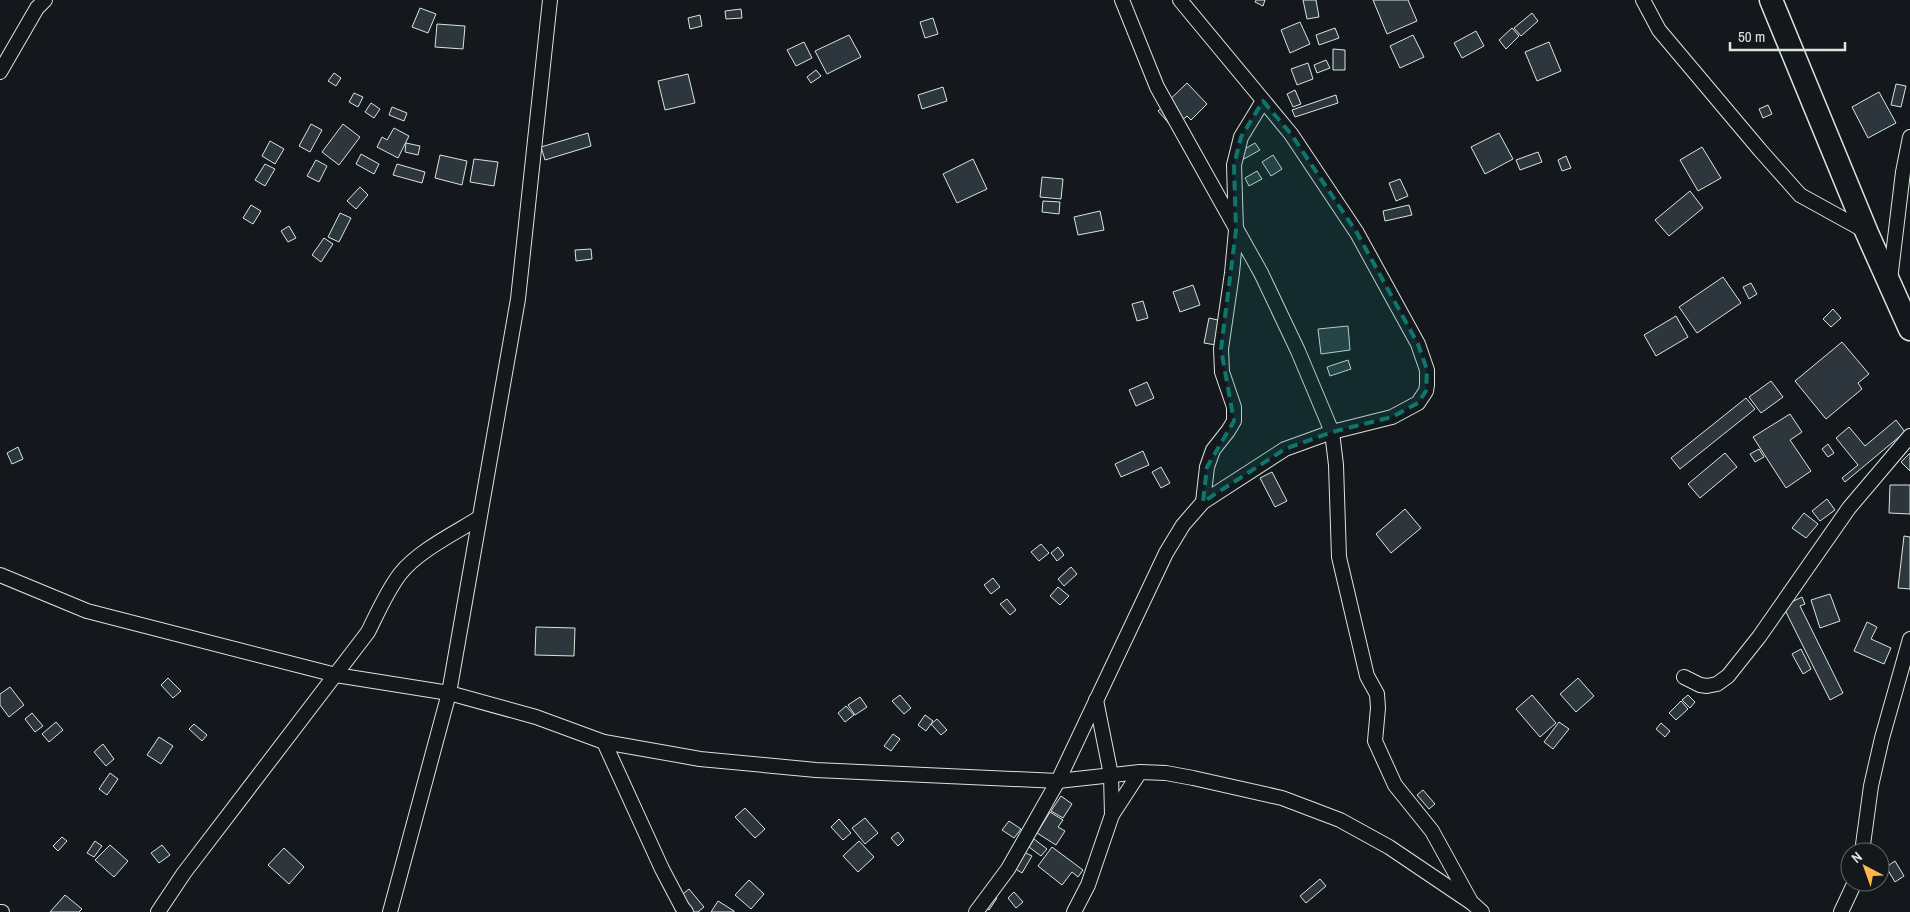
<svg xmlns="http://www.w3.org/2000/svg" width="1910" height="912" viewBox="0 0 1910 912" font-family="'Archivo Narrow',sans-serif">
<rect width="100%" height="100%" fill="#14181c"/>
<g fill="#2c363c" stroke="#d8e6dc">
<path d="M1256,0h9l-2,6 -8,-4z"/>
<path d="M1303,0h13l3,17 -12,2z"/>
<path d="M1373,0h35l9,21 -30,13z"/>
<path d="M420,8l16,6 -8,19 -16,-6z"/>
<path d="M741,9l1,9 -16,1 -1,-8z"/>
<path d="M1532,13l6,8 -17,15 -7,-8z"/>
<path d="M700,15l2,11 -12,3 -2,-11z"/>
<path d="M933,18l5,16 -13,4 -5,-16z"/>
<path d="M1300,22l10,22 -20,9 -9,-23z"/>
<path d="M437,24l28,2 -2,23 -28,-2z"/>
<path d="M1335,28l4,10 -20,7 -3,-10z"/>
<path d="M1512,28l7,8 -13,13 -7,-9z"/>
<path d="M1476,31l8,15 -22,12 -8,-15z"/>
<path d="M849,35l12,22 -34,17 -12,-23z"/>
<path d="M1413,35l11,22 -24,11 -10,-22z"/>
<path d="M804,42l8,16 -16,8 -9,-16z"/>
<path d="M1549,42l12,29 -24,10 -12,-29z"/>
<path d="M1333,49l12,1v20h-12z"/>
<path d="M1326,60l4,8 -13,5 -3,-8z"/>
<path d="M1308,63l5,16 -16,6 -6,-16z"/>
<path d="M816,70l5,6 -10,7 -4,-6z"/>
<path d="M334,73l7,5 -5,8 -8,-5z"/>
<path d="M688,74l7,29 -30,7 -7,-29z"/>
<path d="M1187,83l20,21 -16,16 -4,-4 -14,12 -15,-17z"/>
<path d="M1896,84l10,2 -5,21 -10,-2z"/>
<path d="M943,87l4,14 -25,8 -4,-14z"/>
<path d="M1295,90l6,14 -8,3 -6,-13z"/>
<path d="M1879,92l17,31 -28,15 -16,-31z"/>
<path d="M354,93l9,4 -5,10 -9,-5z"/>
<path d="M1336,95l2,8 -43,14 -3,-7z"/>
<path d="M371,103l9,6 -6,9 -9,-6z"/>
<path d="M1768,105l4,9 -9,4 -4,-9z"/>
<path d="M392,107l15,6 -3,8 -15,-6z"/>
<path d="M311,124l11,6 -12,22 -11,-6z"/>
<path d="M343,124l17,13 -21,28 -17,-13z"/>
<path d="M394,128l15,8 -11,22 -21,-11 5,-10 5,3z"/>
<path d="M588,133l3,13 -46,14 -4,-13z"/>
<path d="M1499,133l14,26 -28,15 -14,-27z"/>
<path d="M270,141l14,8 -9,15 -13,-8z"/>
<path d="M406,143l14,3 -2,9 -13,-3z"/>
<path d="M1255,143l5,7 -18,10 -4,-7z"/>
<path d="M1702,147l19,31 -23,13 -18,-31z"/>
<path d="M1538,152l4,10 -22,8 -4,-10z"/>
<path d="M361,154l18,10 -5,10 -18,-10z"/>
<path d="M440,155l27,6 -5,24 -27,-7z"/>
<path d="M1273,155l9,14 -11,7 -9,-14z"/>
<path d="M1566,156l5,12 -9,3 -4,-11z"/>
<path d="M474,159l24,3 -4,24 -24,-4z"/>
<path d="M973,159l14,30 -30,14 -14,-29z"/>
<path d="M316,160l11,6 -8,16 -12,-6z"/>
<path d="M265,164l10,5 -10,17 -10,-6z"/>
<path d="M397,164l28,8 -3,11 -29,-8z"/>
<path d="M1257,171l5,8 -13,7 -4,-8z"/>
<path d="M1042,177l21,2 -2,20 -21,-2z"/>
<path d="M1400,179l8,17 -12,5 -7,-18z"/>
<path d="M360,187l8,8 -12,14 -9,-8z"/>
<path d="M1690,191l13,17 -34,28 -14,-16z"/>
<path d="M1043,201l17,1 -1,12 -17,-2z"/>
<path d="M251,205l10,6 -8,13 -10,-6z"/>
<path d="M1409,205l3,10 -27,6 -2,-10z"/>
<path d="M1100,211l4,19 -26,5 -4,-18z"/>
<path d="M340,213l11,5 -12,24 -11,-5z"/>
<path d="M289,226l7,12 -8,4 -7,-11z"/>
<path d="M324,238l9,6 -12,18 -9,-7z"/>
<path d="M591,249l1,10 -16,2 -1,-11z"/>
<path d="M1723,277l18,26 -44,30 -18,-26z"/>
<path d="M1751,283l6,11 -8,5 -6,-12z"/>
<path d="M1193,285l7,20 -20,7 -7,-20z"/>
<path d="M1143,301l5,17 -11,3 -5,-17z"/>
<path d="M1833,309l8,9 -10,9 -8,-8z"/>
<path d="M1676,316l12,21 -32,19 -12,-21z"/>
<path d="M1209,318l13,3 -6,24 -12,-2z"/>
<path d="M1348,326l2,24 -29,4 -3,-25z"/>
<path d="M1842,342l27,32 -11,9 4,6 -36,30 -31,-38z"/>
<path d="M1348,360l3,9 -21,7 -3,-9z"/>
<path d="M1771,381l12,16 -22,16 -12,-16z"/>
<path d="M1147,382l7,16 -18,8 -7,-16z"/>
<path d="M1746,398l9,11 -75,60 -9,-11z"/>
<path d="M1790,414l12,18 -12,8 21,31 -25,17 -33,-51z"/>
<path d="M1896,420l9,12 -60,50 -3,-4 16,-13 -22,-27 13,-11 16,19z"/>
<path d="M1828,444l6,9 -6,4 -6,-8z"/>
<path d="M18,447l5,12 -11,5 -5,-11z"/>
<path d="M1759,449l5,8 -9,5 -5,-8z"/>
<path d="M1143,451l6,14 -28,12 -6,-13z"/>
<path d="M1725,453l12,14 -37,31 -12,-14z"/>
<path d="M1910,453v18l-9,-9z"/>
<path d="M1161,467l9,16 -9,5 -9,-16z"/>
<path d="M1272,472l15,29 -12,6 -15,-29z"/>
<path d="M1890,485h20v29l-21,-1z"/>
<path d="M1827,499l8,11 -15,11 -8,-10z"/>
<path d="M1405,509l16,19 -30,25 -15,-19z"/>
<path d="M1804,513l14,11 -12,14 -14,-10z"/>
<path d="M1904,536l6,1v52l-12,-1z"/>
<path d="M1041,544l8,9 -10,8 -8,-9z"/>
<path d="M1058,547l6,8 -7,6 -6,-8z"/>
<path d="M1071,567l6,7 -13,12 -6,-7z"/>
<path d="M993,578l7,9 -9,7 -7,-9z"/>
<path d="M1058,587l11,9 -9,9 -10,-9z"/>
<path d="M1830,594l10,27 -20,7 -9,-28z"/>
<path d="M1802,597l3,7 -5,2 43,87 -13,7 -47,-94z"/>
<path d="M1007,599l9,11 -6,5 -10,-11z"/>
<path d="M1867,622l10,5 -6,12 20,9 -7,16 -30,-13z"/>
<path d="M536,627l39,1 -1,28 -39,-1z"/>
<path d="M1801,649l10,20 -8,5 -11,-20z"/>
<path d="M168,678l13,13 -8,7 -12,-13z"/>
<path d="M1578,678l16,18 -18,16 -16,-18z"/>
<path d="M10,687l14,18 -15,12 -9,-12v-11z"/>
<path d="M900,695l11,13 -7,6 -12,-13z"/>
<path d="M1532,695l24,28 -16,14 -24,-28z"/>
<path d="M1688,695l7,7 -5,6 -8,-8z"/>
<path d="M860,697l7,10 -12,8 -7,-10z"/>
<path d="M1681,701l7,8 -12,11 -7,-7z"/>
<path d="M846,706l8,9 -9,7 -7,-9z"/>
<path d="M32,713l11,13 -8,6 -10,-13z"/>
<path d="M925,715l8,6 -7,10 -8,-6z"/>
<path d="M937,719l10,11 -6,5 -10,-11z"/>
<path d="M56,722l7,8 -14,12 -7,-8z"/>
<path d="M1559,722l10,7 -16,20 -9,-7z"/>
<path d="M1661,723l9,8 -5,6 -9,-8z"/>
<path d="M194,724l13,11 -5,6 -13,-12z"/>
<path d="M893,734l7,5 -9,12 -7,-5z"/>
<path d="M159,737l14,9 -12,18 -14,-9z"/>
<path d="M103,744l11,15 -8,7 -12,-14z"/>
<path d="M110,773l8,6 -11,16 -8,-6z"/>
<path d="M1423,790l12,14 -6,5 -12,-14z"/>
<path d="M1061,796l11,8 -9,14 -12,-7z"/>
<path d="M745,808l20,21 -10,9 -20,-21z"/>
<path d="M1050,812l13,8 -5,7 7,4 -9,14 -19,-12z"/>
<path d="M865,818l13,15 -13,11 -13,-16z"/>
<path d="M839,819l12,14 -8,7 -12,-13z"/>
<path d="M1009,821l12,8 -7,9 -12,-8z"/>
<path d="M898,832l6,8 -6,6 -7,-8z"/>
<path d="M62,837l5,4 -9,10 -5,-5z"/>
<path d="M1034,839l13,10 -6,7 -12,-9z"/>
<path d="M95,841l7,5 -8,11 -7,-4z"/>
<path d="M859,841l15,16 -16,15 -15,-16z"/>
<path d="M110,845l18,16 -14,16 -19,-17z"/>
<path d="M162,845l8,10 -11,8 -8,-10z"/>
<path d="M1052,847l31,23 -5,7 -6,-5 -10,13 -24,-19z"/>
<path d="M284,848l20,19 -15,17 -21,-19z"/>
<path d="M1024,852l8,4 -10,17 -8,-5z"/>
<path d="M1895,861l9,15 -9,6 -9,-15z"/>
<path d="M1320,879l6,7 -20,17 -6,-7z"/>
<path d="M749,880l15,14 -13,15 -16,-14z"/>
<path d="M689,889l15,18 -6,5h-16l-9,-10z"/>
<path d="M1014,892l9,10 -7,6 -8,-10z"/>
<path d="M990,893l7,5 -8,12 -7,-6z"/>
<path d="M65,895l17,14 -3,3h-29z"/>
<path d="M718,901l16,10v1h-23z"/>
</g>
<g fill="none" stroke-linecap="round" stroke-linejoin="round">
<g stroke="#d8e6dc" stroke-width="16">
<g id="minor">
<path d="M1122,0l35,87 104,186 37,78 34,81 4,33 3,92 28,119 10,18 1,14 -3,33 20,44 37,46 38,69"/>
<path d="M1643,0l16,30 101,120 40,45 67,37"/>
<path d="M0,72l37,-64 8,-8"/>
<path d="M1890,280l13,-108 7,-35"/>
<path d="M1203,502l4,-35 6,-17 15,-19 6,-10v-14l-12,-35 -1,-23 11,-76 4,-43 -2,-65 7,-28 22,-36"/>
<path d="M0,575l87,36 249,64 113,18 87,24 68,25 96,17 116,11 242,11 82,-9 26,1 27,5 89,20 58,22 49,27 83,56 10,9"/>
<path d="M1684,677l16,8 7,1 10,-2 11,-8 31,-39 90,-129 61,-72"/>
<path d="M1096,700l15,75 1,40"/>
<path d="M604,742l58,127 20,38 4,5"/>
<path d="M1862,852l9,-66 11,-48 28,-99"/>
<path d="M0,912h2"/>
<path d="M158,912l26,-39 184,-241c10,-20 19,-41 32,-58 18,-23 55,-41 79,-56"/>
<path d="M390,912l59,-219 69,-394 32,-299"/>
<path d="M976,912l32,-43 50,-88 108,-228 17,-28 20,-23 82,-53 47,-17 60,-15 26,-14 8,-12 1,-6v-15l-9,-26 -61,-111 -66,-99 -111,-134"/>
<path d="M1074,912l14,-27 24,-70 28,-43"/>
<path d="M1841,912l14,-30"/>
</g>
</g>
<g stroke="#d8e6dc" stroke-width="25">
<path id="primary" d="M1771,0l96,233 43,96"/>
</g>
<use href="#minor" stroke="#14181c" stroke-width="14"/>
<use href="#primary" stroke="#14181c" stroke-width="22"/>
</g>
<path fill="#0f766e" fill-opacity="0.2" stroke="#0f766e" stroke-width="4" stroke-dasharray="10 6" stroke-linejoin="round" d="M1263,101l28,33 66,99 61,111 9,26 -1,21 -8,12 -26,14 -60,15 -47,17 -82,53 4,-35 27,-46 -13,-72 15,-119 -2,-65 7,-28z"/>
<g transform="translate(1865 867) rotate(319)"><circle r="24" fill="#14181c" stroke="#626a69"/>
<path d="M0-4L9 19L0 12L-9 19Z" fill="#ffb74d"/>
<text y="-8" font-size="14" font-weight="bold" text-anchor="middle" fill="#d8e6dc">N</text>
</g>
<path d="M1730 42v8h115v-8" fill="none" stroke="#d8e6dc" stroke-width="2.5"/>
<text x="1738" y="42" font-size="15" fill="#d8e6dc" stroke="#14181c" stroke-width="4" paint-order="stroke">50 m</text>
</svg>
